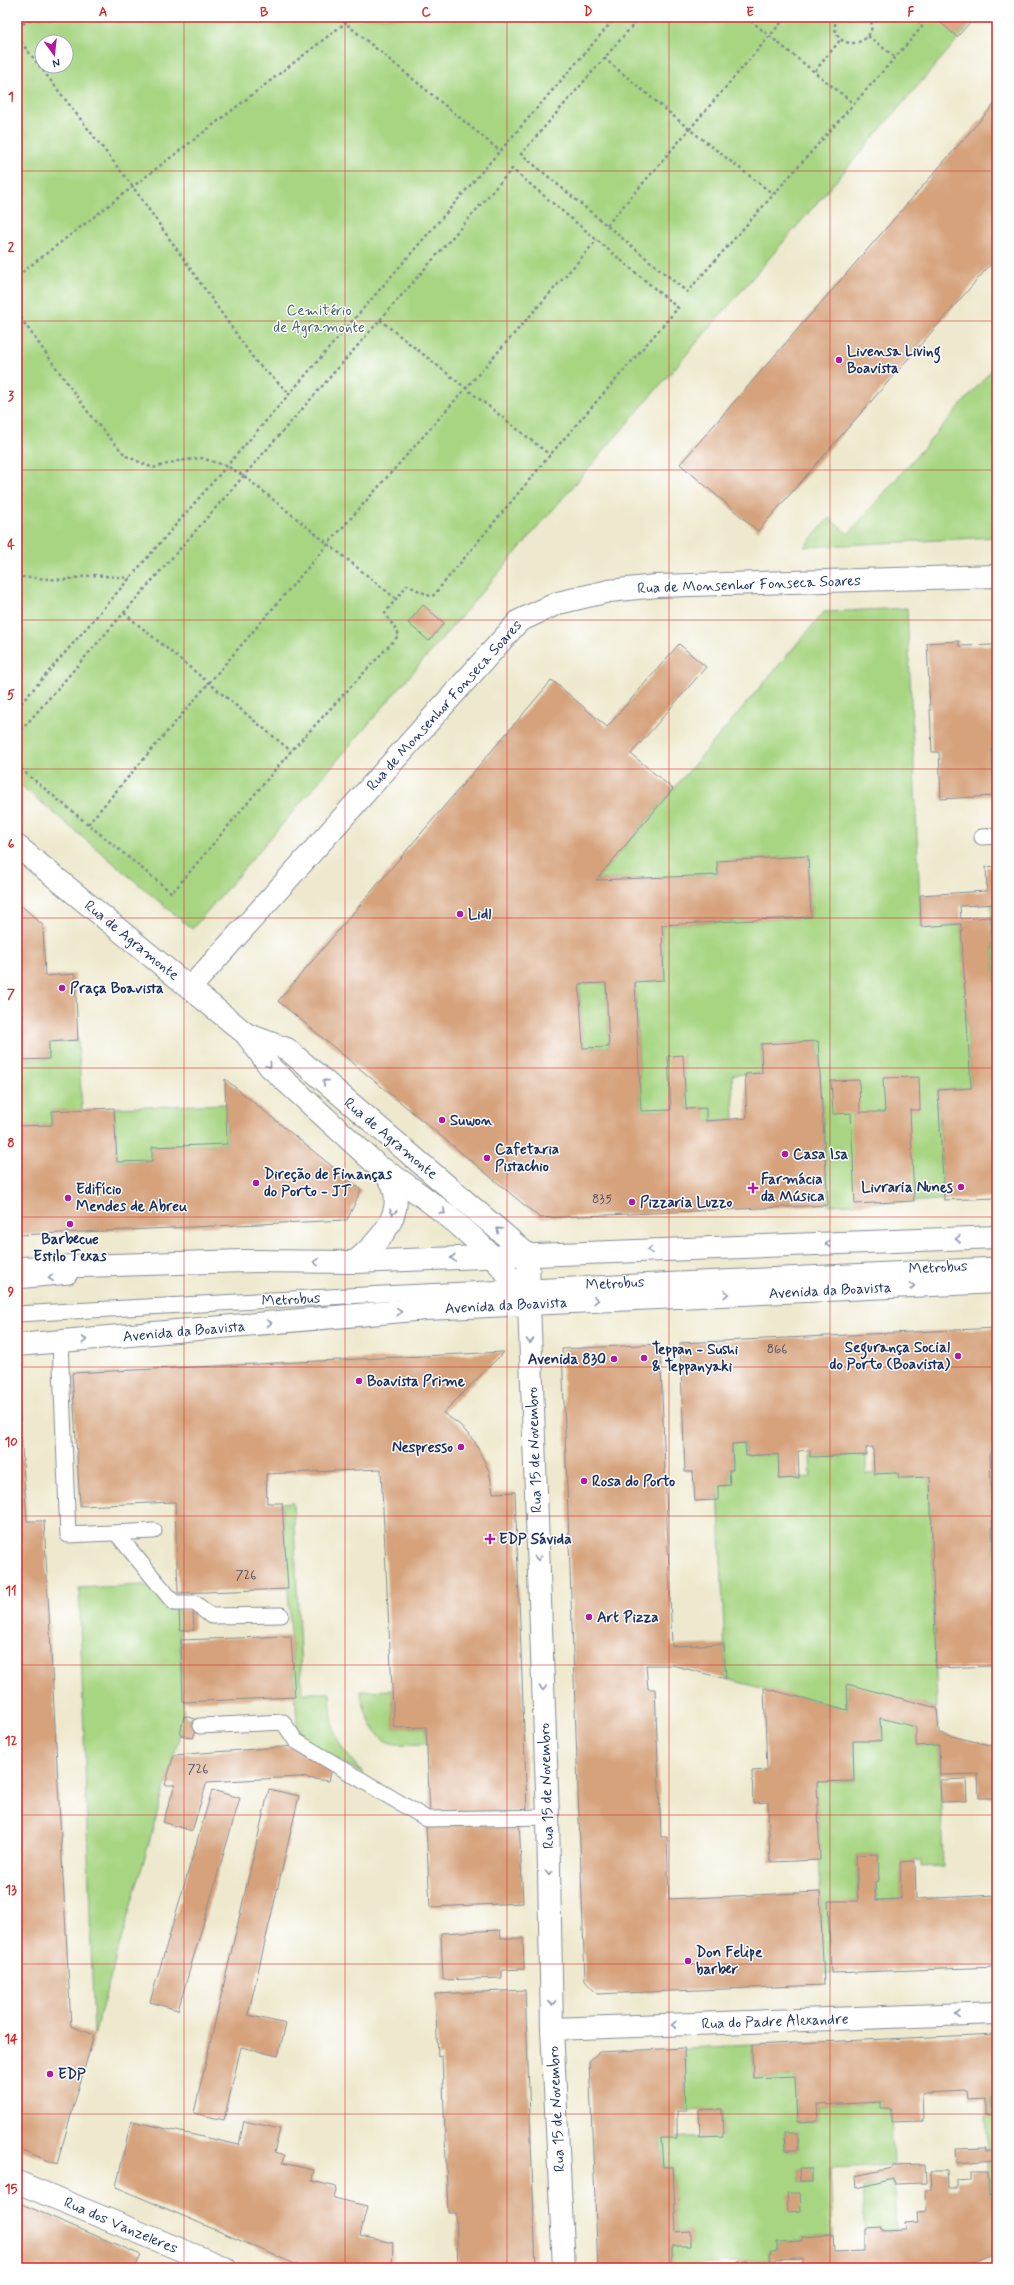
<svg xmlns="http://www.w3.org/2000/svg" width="1014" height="2285" viewBox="0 0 1014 2285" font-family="Mynerve,sans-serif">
<rect width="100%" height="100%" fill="#fff"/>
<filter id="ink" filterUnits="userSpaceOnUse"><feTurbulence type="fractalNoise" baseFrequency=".025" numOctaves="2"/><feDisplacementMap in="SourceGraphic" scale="8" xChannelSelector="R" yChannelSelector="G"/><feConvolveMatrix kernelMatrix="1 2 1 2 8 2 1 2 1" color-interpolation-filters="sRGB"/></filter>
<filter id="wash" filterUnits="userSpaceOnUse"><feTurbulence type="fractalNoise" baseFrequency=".012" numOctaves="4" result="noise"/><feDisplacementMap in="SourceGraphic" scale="16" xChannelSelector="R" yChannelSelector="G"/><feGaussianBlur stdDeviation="0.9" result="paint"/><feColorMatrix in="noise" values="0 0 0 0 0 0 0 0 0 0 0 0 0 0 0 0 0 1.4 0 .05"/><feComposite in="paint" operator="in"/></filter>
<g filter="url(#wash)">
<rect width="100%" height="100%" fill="#eee9ce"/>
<g fill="#a7d582" stroke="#618270" fill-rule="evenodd">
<path d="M17,17h960l-785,912 -175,-147zM42,42h24v24h-24z"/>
<path d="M997,364v173l-193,10 25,-29 19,16z"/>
<path d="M907,608l14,319 40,-3 10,164 -33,2 6,110 -116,5 -10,-164 -57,3 1,29 -30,2 2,44 -28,2 -1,-13 -19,1 -3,-54 -12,55 -30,1 -6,-129 29,-2 -2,-55 149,-8 -3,-61 -91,5 1,14 -122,5 228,-268z"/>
<path d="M997,904v103l-6,-102z"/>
<path d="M606,983l3,64 -26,1 -4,-64z"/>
<path d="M78,1040l4,70 -30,1v14l-35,1v-66l32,-1v-17z"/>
<path d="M226,1104l1,40 -75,3v14l-35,1 -3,-54z"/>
<path d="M745,1443l1,13 32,-2 1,25 32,-2 -1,-20 56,-2v19l32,-1 1,5 31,-1 7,231 -90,-23 1,25 -122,-31 -8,-193 12,-1 -1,-15h4l-1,-26z"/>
<path d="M990,1452h7v192z"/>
<path d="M293,1502l9,191h28c3,44 4,48 34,81l-66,-37 -16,-234z"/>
<path d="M144,1585l35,25 5,110 -90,315 -15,-447z"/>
<path d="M392,1690l2,38 32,-1 1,17c-10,0 -21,1 -31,0 -24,-2 -31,-34 -36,-53z"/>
<path d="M880,1718l36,9 1,19 22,-1 4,121 -22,1v-6l-20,1v37l-25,1 -1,-18 4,-1 -1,-27 -22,1 2,46 -30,1 3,71h-8l-6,-191 37,-1 -1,-40h28z"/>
<path d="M752,2045l1,33 42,-2 2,46 21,-1 -1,-16 64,-3v7h10l2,56 -63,3 3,67 -31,2v4l-25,1v9l-7,1v8l-98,5v-19l18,-1v-13h-14l-3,-65h-10l-2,-29 62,-2 -1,-27 -36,2 -2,-63zM798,2133v17h-13l-1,-16zM799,2169h13v13h-12z"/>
<path d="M991,2097h6v54h-10l-2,-35 7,-1z"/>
<path d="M997,2160v35l-8,1 -2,-35z"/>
<path d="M894,2179l2,52 -31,-2 -2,-41z"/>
</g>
<g id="blocks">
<g fill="#d5a27b" fill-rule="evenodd">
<path d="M934,17h41l-18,20z"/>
<path d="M997,101v156l-239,274 -78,-67z"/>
<path d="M423,605l21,18 -15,18 -21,-18z"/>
<path d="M959,641v5l35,-1v4h3v100h-5l2,47 -53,3 -2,-47h-7l-5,-109z"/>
<path d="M679,644l27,23 -75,87 42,35 -77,91 122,-5 -1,-14 91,-5 3,61 -149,8 2,55 -29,2 6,129 30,-1 -3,-54 15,-1 3,54 20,-1v13l41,-3 -2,-44 17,-1 -1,-29 57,-3 10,164 -288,13 -262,-217 274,-321 55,47zM606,983l3,64 -26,1 -4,-64z"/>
<path d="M997,866v38l-37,2 1,13 30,-2 6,90v191l-53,2 -6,-110 33,-2 -10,-164 -40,3 -1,-32 67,-4 -1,-24z"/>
<path d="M17,902l26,23 2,51 30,-2 3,66 -29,2v17l-32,1z"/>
<path d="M919,1077l1,33h-10l4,91 -59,3 -4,-91 -18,1 -2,-33 28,-1 1,32h25l-2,-34z"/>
<path d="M225,1079l136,111 -14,30 -330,15v-109l35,-1v-14l62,-3 3,54 35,-1v-14l75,-3z"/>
<path d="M997,1328v124h-7l7,214 -61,2 -6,-191 -31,1 -1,-5 -24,1 -1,-27 -7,1v7l-56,2v-7l-12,1 1,27 -20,1 -1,-25 -32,2 -1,-13 -13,1 1,26h-4l1,15 -12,1v14l-23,1 -2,-29h-8l-5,-129z"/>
<path d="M660,1344l12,302 52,-2 2,35 -54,-14h-26l2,24h7l6,148h6l2,62 151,-7 4,93 -227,9 -12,-13 -23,-632z"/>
<path d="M504,1352l-61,61 16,11 16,18 14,29 4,22 22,-1 12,319 -97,4 -4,-88 -32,1 -13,-259 -115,5 1,29h15l6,86 -110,4 -3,-91 -95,4 -8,-133z"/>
<path d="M17,1376l10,145h17l27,505 23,9 -37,129 -40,-16z"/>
<path d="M179,1610h14l1,20h-14z"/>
<path d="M291,1636l4,61 -112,5 -2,-62z"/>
<path d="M847,1684l90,24 2,25 58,14v51h-18l-1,-24 -38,1 -1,-30 -23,1v-19l-36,-9 1,23h-28l1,40 -37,1 3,78 -50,2 -2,-60 -15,1 -1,-32 15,-1 -3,-82 84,22z"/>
<path d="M184,1716l15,4 -6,18 -13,-3z"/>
<path d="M297,1746l35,22 -3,13 -30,-4 -92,5 -15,49 -29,-9 12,-37h-10l9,-30z"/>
<path d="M966,1779l1,22 -26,1 -1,-22z"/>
<path d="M269,1789l30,7 -51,219 38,9 -8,32 -37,-9 -17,73 -30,-7z"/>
<path d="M212,1790l28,8 -62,212 -28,-8z"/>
<path d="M519,1821l4,82 -93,4 -4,-82z"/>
<path d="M878,1854l1,27 -4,1 1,18 25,-1 -1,-37 15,-1 1,38 81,-4v72l-166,6 -3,-72h30l-2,-46z"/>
<path d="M500,1930l1,8h22l1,31 -22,1v8l-59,2 -2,-47z"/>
<path d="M525,1990l11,278h-78l-2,-55h-8l-6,-157 -4,1 -3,-63z"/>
<path d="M997,2034v63h-6l1,19h-7v-18l-16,1 -1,-8 -46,2 1,28 -32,1v-13h-10v-7l-64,3 1,16 -21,1 -2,-46 -42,2 -1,-33z"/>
<path d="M684,2048l2,63h-9v27h-16l2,29h10l3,65 14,-1v15h-18v19l-22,1v2h-52l-9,-207 10,-9z"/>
<path d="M722,2109l1,27 -23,1 -1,-27z"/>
<path d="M131,2121l108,24 5,-24 36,8 -6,24 10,3 -2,7 32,7 -2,11 25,6 -3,11 33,8 -7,30 33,7 -1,25h-88l-188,-81z"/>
<path d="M784,2133h14v17h-13z"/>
<path d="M987,2148v3h10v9l-41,3 -1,-14z"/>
<path d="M925,2164l1,19 -32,1v-5l-38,9 -1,-12 38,-8v-3z"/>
<path d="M799,2169h13v13h-12z"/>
<path d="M930,2171h17l1,18h9v-8l14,-1v-9h17l1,25 8,-1v59l-38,14h-182l26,-5v-4l-33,1v-9h7v-9l25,-1v-4l31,-2 1,17 31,-1v-22l17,-1v3l24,-1 -1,-7 13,-1 -1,-9 10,-1 -1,-22h5z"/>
<path d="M787,2193h13l1,18 -13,1z"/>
<path d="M17,2202l124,53 -6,13h-91l-4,-2 -1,2h-22z"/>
<path d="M747,2261l1,7h-9l-1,-6z"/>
<path d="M162,2263l10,5h-12z"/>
</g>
</g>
</g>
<g filter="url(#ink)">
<use href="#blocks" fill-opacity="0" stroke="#848c96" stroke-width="1"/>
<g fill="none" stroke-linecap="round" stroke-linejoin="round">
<g stroke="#848c96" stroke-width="17">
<g id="lane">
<path d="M982,837l15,-1"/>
<path d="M17,1281l52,-5"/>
<path d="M17,1314l385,-21 595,-28"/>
<path d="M60,1342l8,193 86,-4"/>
<path d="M117,1534l57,69h21l16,13 70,-1"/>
<path d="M200,1726l83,-4 13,19 131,78 121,-2"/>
</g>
</g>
<g stroke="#848c96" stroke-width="24">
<g id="street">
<path d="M191,987l328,-366 39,-18 51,-12 47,-5 341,-10"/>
<path d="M529,1303l19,514 4,212 12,239"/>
<path d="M552,2029l445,-16"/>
<path d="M17,2182l208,86"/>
</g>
</g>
<g stroke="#848c96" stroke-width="24">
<g id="secondary">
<path d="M17,846l229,188 24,33 107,98c5,6 13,13 16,20 12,32 -17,59 -38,77"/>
<path d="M246,1034l41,15 241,206"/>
<path d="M383,1169c56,37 109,78 146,134"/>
</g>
</g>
<g stroke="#848c96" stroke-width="24">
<g id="primary">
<path d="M528,1255l1,48"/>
<path d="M17,1268l226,-7 112,1 642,-25"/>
<path d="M17,1345l409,-36 571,-27"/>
</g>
</g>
<g stroke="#848c96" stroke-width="2.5" stroke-dasharray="3 3" stroke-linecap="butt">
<path d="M338,17l162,134"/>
<path d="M640,17l-119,137 166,138 235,-265 -5,-10"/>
<path d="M746,17l107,86"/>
<path d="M836,17c-9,39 46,30 34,0"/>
<path d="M17,26l23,-9"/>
<path d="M868,36l27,21"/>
<path d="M17,37l116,150 123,175 34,32"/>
<path d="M604,58l85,71 84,65"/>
<path d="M815,71l26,-32"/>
<path d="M607,225l179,-208"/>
<path d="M17,276l336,-259"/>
<path d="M17,313l76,106 33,37 27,12 25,-7 23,-3 26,8 17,10 151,122"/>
<path d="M380,320l170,135"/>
<path d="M17,573l5,4 41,3 31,-5 36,3"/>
<path d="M124,613l167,138"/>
<path d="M17,708l599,-691"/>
<path d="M17,735l495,-566 166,139 -128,147 -118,142 -25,-12 -22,28 14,22 -108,116 -119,142 -155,-127"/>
<path d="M88,824l240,-280 269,-304"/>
</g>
<use href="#lane" stroke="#fff" stroke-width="15"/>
<use href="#street" stroke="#fff" stroke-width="22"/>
<use href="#secondary" stroke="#fff" stroke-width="22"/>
<use href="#primary" stroke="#fff" stroke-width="22"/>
</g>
<defs><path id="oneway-chevron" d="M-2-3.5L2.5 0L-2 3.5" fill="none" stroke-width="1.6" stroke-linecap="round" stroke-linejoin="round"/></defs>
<g stroke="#8d97ae">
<use href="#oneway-chevron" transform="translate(269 1065) rotate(50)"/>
<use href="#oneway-chevron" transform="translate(325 1082) rotate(-140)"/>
<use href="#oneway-chevron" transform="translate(393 1212) rotate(102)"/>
<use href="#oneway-chevron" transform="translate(443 1212) rotate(40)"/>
<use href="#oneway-chevron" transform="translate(499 1230) rotate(-140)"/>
<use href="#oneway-chevron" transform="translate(958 1239) rotate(178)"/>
<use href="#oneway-chevron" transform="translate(828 1244) rotate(178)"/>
<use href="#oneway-chevron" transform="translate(650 1250) rotate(178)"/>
<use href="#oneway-chevron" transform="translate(453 1258) rotate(178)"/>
<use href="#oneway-chevron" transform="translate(316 1262) rotate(-179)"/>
<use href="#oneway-chevron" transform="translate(51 1278) rotate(175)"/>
<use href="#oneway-chevron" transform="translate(912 1286) rotate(-3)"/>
<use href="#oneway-chevron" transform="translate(726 1294) rotate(-2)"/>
<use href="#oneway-chevron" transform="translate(596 1300) rotate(-3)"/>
<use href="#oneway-chevron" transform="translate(399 1312) rotate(-5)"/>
<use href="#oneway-chevron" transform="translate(269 1323) rotate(-5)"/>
<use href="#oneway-chevron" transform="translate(84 1340) rotate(-5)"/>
<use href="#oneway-chevron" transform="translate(530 1341) rotate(88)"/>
<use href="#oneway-chevron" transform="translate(538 1558) rotate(88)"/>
<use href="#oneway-chevron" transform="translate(543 1688) rotate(88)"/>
<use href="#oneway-chevron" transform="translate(549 1873) rotate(89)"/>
<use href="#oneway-chevron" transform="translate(552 2003) rotate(89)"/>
<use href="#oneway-chevron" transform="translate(958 2015) rotate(178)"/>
<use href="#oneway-chevron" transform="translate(674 2025) rotate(178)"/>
</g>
</g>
<path fill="none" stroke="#d62828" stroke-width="1" stroke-opacity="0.55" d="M184,17v2251M345,17v2251M507,17v2251M669,17v2251M830,17v2251M17,171h980M17,321h980M17,470h980M17,620h980M17,769h980M17,918h980M17,1068h980M17,1217h980M17,1367h980M17,1516h980M17,1665h980M17,1815h980M17,1964h980M17,2114h980"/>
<g fill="#b5179e" stroke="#fff" stroke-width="1.5">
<circle cx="839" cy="360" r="4"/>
<circle cx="460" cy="914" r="4"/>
<circle cx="62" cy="988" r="4"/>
<circle cx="442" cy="1120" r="4"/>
<circle cx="785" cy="1154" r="4"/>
<circle cx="487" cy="1158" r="4"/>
<circle cx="256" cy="1183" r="4"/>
<circle cx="961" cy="1187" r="4"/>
<path d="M751 1182h4v4h4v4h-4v4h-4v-4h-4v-4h4z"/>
<circle cx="68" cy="1198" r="4"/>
<circle cx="632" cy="1202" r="4"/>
<circle cx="70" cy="1224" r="4"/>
<circle cx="958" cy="1356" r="4"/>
<circle cx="644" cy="1358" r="4"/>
<circle cx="614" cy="1359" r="4"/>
<circle cx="359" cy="1381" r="4"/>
<circle cx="461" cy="1447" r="4"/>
<circle cx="584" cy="1481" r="4"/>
<path d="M488 1533h4v4h4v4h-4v4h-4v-4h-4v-4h4z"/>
<circle cx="589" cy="1617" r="4"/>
<circle cx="688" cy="1961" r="4"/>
<circle cx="50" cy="2074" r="4"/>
</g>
<g text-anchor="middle" stroke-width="3" stroke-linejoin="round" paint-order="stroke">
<g font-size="13" fill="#4a4c65">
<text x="602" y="1203">835</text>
<text x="777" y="1353">866</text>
<text x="246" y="1579">726</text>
<text x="198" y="1773">726</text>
</g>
<g font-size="15" fill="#456169" stroke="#fff">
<text x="319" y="315">Cemitério<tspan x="319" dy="17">de Agramonte</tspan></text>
</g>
<g font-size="15" font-weight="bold" fill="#1b2f5e" stroke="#fff" text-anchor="start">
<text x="847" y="356">Livensa Living<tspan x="847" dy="17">Boavista</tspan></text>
<text x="468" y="919">Lidl</text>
<text x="70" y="993">Praça Boavista</text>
<text x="450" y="1125">Suwon</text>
<text x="495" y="1154">Cafetaria<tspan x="495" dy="17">Pistachio</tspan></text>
<text x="793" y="1159">Casa Isa</text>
<text x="264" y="1179">Direção de Finanças<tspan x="264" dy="17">do Porto - JT</tspan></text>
<text x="761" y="1184">Farmácia<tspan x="761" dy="17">da Música</tspan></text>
<text x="953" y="1192" text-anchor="end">Livraria Nunes</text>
<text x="76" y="1194">Edifício<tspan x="76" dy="17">Mendes de Abreu</tspan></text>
<text x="640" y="1207">Pizzaria Luzzo</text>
<text x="70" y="1244" text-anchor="middle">Barbecue<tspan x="70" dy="17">Estilo Texas</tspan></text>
<text x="950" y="1352" text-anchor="end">Segurança Social<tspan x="950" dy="17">do Porto (Boavista)</tspan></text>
<text x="652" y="1354">Teppan - Sushi<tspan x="652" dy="17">&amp; Teppanyaki</tspan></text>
<text x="606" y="1364" text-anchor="end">Avenida 830</text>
<text x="367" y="1386">Boavista Prime</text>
<text x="453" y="1452" text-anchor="end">Nespresso</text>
<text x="592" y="1486">Rosa do Porto</text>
<text x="499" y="1544">EDP Sávida</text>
<text x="597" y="1622">Art Pizza</text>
<text x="696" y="1957">Don Felipe<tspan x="696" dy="17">barber</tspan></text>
<text x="58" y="2079">EDP</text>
</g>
<g font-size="15" fill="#1b2f5e" stroke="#fff">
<text transform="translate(749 584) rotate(-2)" y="5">Rua de Monsenhor Fonseca Soares</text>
<text transform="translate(444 705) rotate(-48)" y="5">Rua de Monsenhor Fonseca Soares</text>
<text transform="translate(132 940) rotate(39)" y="5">Rua de Agramonte</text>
<text transform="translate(391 1138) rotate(40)" y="5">Rua de Agramonte</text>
<text transform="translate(938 1267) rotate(-3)" y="5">Metrobus</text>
<text transform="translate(615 1283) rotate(-3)" y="5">Metrobus</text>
<text transform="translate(830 1290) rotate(-3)" y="5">Avenida da Boavista</text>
<text transform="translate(291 1299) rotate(-3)" y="5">Metrobus</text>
<text transform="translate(506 1305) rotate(-3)" y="5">Avenida da Boavista</text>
<text transform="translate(184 1331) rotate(-5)" y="5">Avenida da Boavista</text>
<text transform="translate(534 1450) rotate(-92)" y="5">Rua 15 de Novembro</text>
<text transform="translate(546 1786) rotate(-92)" y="5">Rua 15 de Novembro</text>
<text transform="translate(775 2021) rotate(-2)" y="5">Rua do Padre Alexandre</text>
<text transform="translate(556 2109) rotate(-93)" y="5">Rua 15 de Novembro</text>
<text transform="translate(121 2225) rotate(23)" y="5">Rua dos Vanzeleres</text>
</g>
</g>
<rect width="1014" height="2285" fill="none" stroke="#fff" stroke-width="44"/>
<g transform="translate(54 54) rotate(165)"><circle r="19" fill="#ffffff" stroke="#a4acbf"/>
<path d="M0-3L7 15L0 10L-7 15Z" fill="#b5179e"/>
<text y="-6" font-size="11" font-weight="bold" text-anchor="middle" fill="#1b2f5e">N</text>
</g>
<rect x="22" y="22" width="970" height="2241" fill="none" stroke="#d62828" stroke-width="1.5"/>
<g font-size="13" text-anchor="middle" font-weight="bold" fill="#d62828">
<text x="103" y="16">A</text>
<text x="264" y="16">B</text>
<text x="426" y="16">C</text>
<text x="588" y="16">D</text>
<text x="750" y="16">E</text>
<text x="911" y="16">F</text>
<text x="11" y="101">1</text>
<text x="11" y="251">2</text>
<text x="11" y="400">3</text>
<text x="11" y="549">4</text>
<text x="11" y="699">5</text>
<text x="11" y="848">6</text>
<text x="11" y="998">7</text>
<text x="11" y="1147">8</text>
<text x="11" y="1296">9</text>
<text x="11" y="1446">10</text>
<text x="11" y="1595">11</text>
<text x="11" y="1745">12</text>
<text x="11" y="1894">13</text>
<text x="11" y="2043">14</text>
<text x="11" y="2193">15</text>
</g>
</svg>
